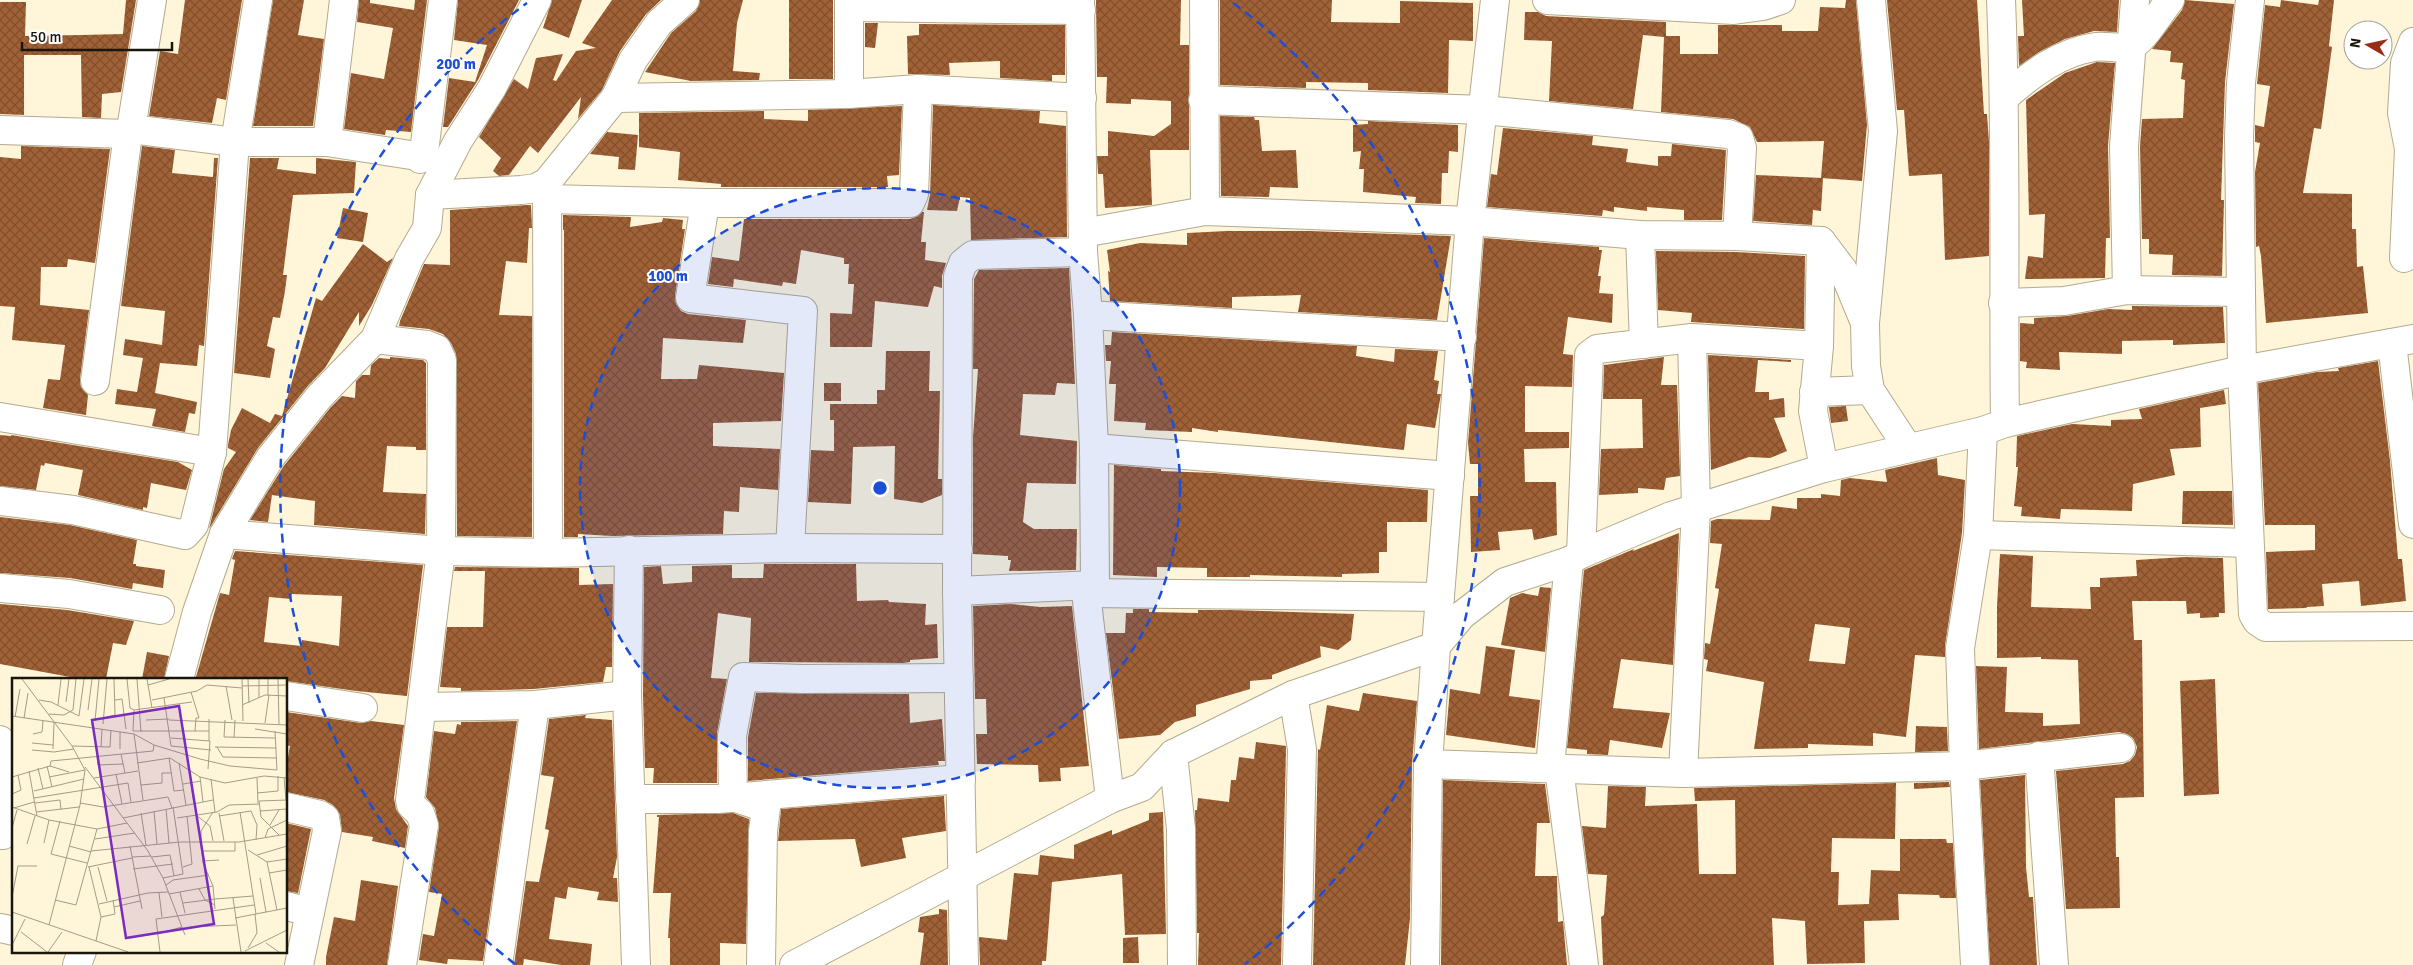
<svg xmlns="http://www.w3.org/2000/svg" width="2413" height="965" viewBox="0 0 2413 965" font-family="Signika,sans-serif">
<defs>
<pattern id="building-cross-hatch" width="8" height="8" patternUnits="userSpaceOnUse" patternTransform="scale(1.25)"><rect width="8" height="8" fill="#a06137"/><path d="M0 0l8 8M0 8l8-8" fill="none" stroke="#824f2d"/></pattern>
</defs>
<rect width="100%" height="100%" fill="#fff6d9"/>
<g fill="url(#building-cross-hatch)" fill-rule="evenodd">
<path d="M126,0h10l-15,92 -19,2 -1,24 -19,-1 -1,-62h-57v60l-24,-1v-112h26l-1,34 57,-1 41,-1z"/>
<path d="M185,0h57l-16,100 -9,-2 -5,25 -63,-7 11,-65 18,3z"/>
<path d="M273,0h31l-6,35 26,4 -11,87h-60z"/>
<path d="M359,0h11v3l44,7 1,-10h12l-16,132 -25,-2 -1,5 -41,-6 7,-56 33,6 9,-51 -36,-6z"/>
<path d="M458,0h61l-41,80 -30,47h-5l6,-49 26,4 12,-37 -33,-5z"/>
<path d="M552,0h30l-13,38 -26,-10z"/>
<path d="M612,0h49l-15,14 -26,37 -18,39 -24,29 3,-22 -43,56 -8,-7 -21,29 -10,1 -6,-5 8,-13 -22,-21 35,-58 14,10 8,-31 27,-4 -10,26 3,1 20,-30 20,-3 -14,-5z"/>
<path d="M700,0h43l-6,23 -4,48 27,2 -1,7 -68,1 -46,-9 26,-39 25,-22z"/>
<rect x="789" y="0" width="44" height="79"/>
<path d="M1096,0h85l-1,45h9v105h-39l2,55 -47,3 -2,-34h-5l-1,-18h11v-25l46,5 17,-12v-23l-40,-2v5l-25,-1 1,-26h-10z"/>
<path d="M1220,0h112l-1,22 69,1v-22l73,2v38l-24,-1 -1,53 -80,-3v-7l-62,-1v6l-86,-3z"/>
<path d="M1846,0h10l11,125 -5,56 -41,-3 3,-37 -67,1 -7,-15 -17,-8 -72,-7 3,-75 -21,-2 -10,74 -84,-8 3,-60 -28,-1 1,-28h13l8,4 120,6v14h14v18h38v-29h64v6h36l2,-24 25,1z"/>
<path d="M1887,0h90l7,114h3l2,28v114l-44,4 -3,-86 -33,2 -5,-66h-7z"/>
<path d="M2022,0h97l-2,32 -23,-1 -29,8 -26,13 -20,14 -1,-30h6z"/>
<path d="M2185,0l49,4 -9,78 -4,118h3l-2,76 -50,-1 1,-20 -24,-1v-15h-7l-2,-93 2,-27 41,-1 2,-38 -4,-1 2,-16 -13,-1 1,-11 -19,-2 30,-39z"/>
<path d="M2281,0l37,5 1,-5h15l-5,46 3,1 -11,82 -7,-1 -11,65 49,1v35h4l1,38 6,-1 5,47 -102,10 -5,-67 -2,-10 -3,1 -1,-75 5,-29 -5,-1v-17l9,2 6,-41 -13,-2 8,-79 15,2z"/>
<path d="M865,23h13l-3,25 -10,-1z"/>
<path d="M919,24l146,1v50h-13v6l-52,-3v-17l-51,2 1,12 -42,-1 -1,-38 12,-1z"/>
<path d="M2097,62l18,1 -7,83 2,92h-4l-1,40 -80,1 3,-23 15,2 2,-44 -16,1 -3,-115 39,-27z"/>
<path d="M933,105l107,6 -1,12 27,3 1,111 -96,3 -1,-42 -10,-1 -3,14 -30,-1 3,-15z"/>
<path d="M902,106l-3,69 -12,1 1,11h-167v-3l-43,-4 2,-28 -41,-5v-34l125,-2v8l44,2v-11z"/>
<path d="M1220,116l34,1 1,3h4l3,31 34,-1 2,38 -28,-1 -1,10 -48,-1z"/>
<path d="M1368,121l90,4v27l-9,-1 -1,22h-6l-1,31 -26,-1 1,-6 -53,-5 1,-23h-5l2,-18 -8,1v-27l15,-1z"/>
<path d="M1503,128l90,8 -1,9 36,4 -2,13 32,4v-10h13l1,-12 54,6 -4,70h-38v-10l-37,-3v4l-33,-4v5l-11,-2 -1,6 -115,-9 4,-33 6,1z"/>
<path d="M607,132l31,3 -3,35 -17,-1 1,-12 -29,-3z"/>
<path d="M21,146l89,3 -15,114 -27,-4 -1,8h-26l-1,38 49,5 -9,69 1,8 7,8 -2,20 -43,-7 5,-29 12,1 5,-35 -53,-5 3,-33 -15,-1v-149l21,2z"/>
<path d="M142,146l33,4 -3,23 41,4 1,-19h4l-14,188 -5,-1 -2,21 -37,-3 -5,30 42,9 -2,12 -6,-1 -4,19 -33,-6 4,-17 -41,-5 2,-15 20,3 6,-34 -20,-3 2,-16 37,6 3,-34 -44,-5z"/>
<path d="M250,158h29l-2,11 39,5v-16l40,4 -2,31 -61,2 -10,80h4l-2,16 -5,27 -7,-1 -6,29 8,3 -5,29 -36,-5z"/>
<path d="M1756,175l67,3 -2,33 -8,-1 -1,15 -59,-4z"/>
<path d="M527,205h4l1,23h-3l-2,35 -21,-2 -7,54 33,1v221l-75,-1 -1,-182 -5,-11 -8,-9 -14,-5 -30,-3 1,-5 24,-57 26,1v-55z"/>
<path d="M343,208l25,5 -5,29 -26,-4z"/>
<path d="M922,212h2l-3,30h5l-1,18 21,3 -4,13v12l-8,-2 -6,21 -53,-6 -3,46h-42v-34l22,1 2,-30h-6l1,-20h-5v-6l-43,-8 -5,34 -13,-2 -1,4 -48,-7 -1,8 -25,-3 4,-27 27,4 5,-42h166l8,-3z"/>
<path d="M563,215l68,2 -1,10 32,-5 1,-4 20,2 -1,9h3l-10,67 1,8 5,7 7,3 58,6 -3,23 -80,-5 -2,41h36l2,-14 85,8 -3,48 -68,2v23l67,3 -2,41 -38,-3 -1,25 -15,-1 -1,23 -111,2 -34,-2v3h-14v-307h-1z"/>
<path d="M1227,231h83l141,5 -14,84 -139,-8 3,-17 -69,2v11l-122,-7 -2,-30 2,1 -3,-22 33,-7 47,2v-12z"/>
<path d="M1484,238l115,9v3h3l-4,26h3l-2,17 14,1 -1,29 -44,-6 -5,37 10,1 -1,32 -47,-1v46h44v16l-45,1 1,33h31l1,53 -23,5 -2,-11 -34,3 2,18 -29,2 -1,-56h8v-32h-8l-2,-21z"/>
<path d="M363,244l24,18 6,-4 -21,47 -13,21v-14l-34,56 -18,19 -49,61 -49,81 15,-60 12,-17 -8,-4v-3l3,-15 11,-22 28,15 5,-9 7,2 34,-118 6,3z"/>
<path d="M1656,251l80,1 69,4 -1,73 -113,-7 1,-9 -34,-3z"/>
<path d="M1069,268l6,116 -18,-1 -2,12 -32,-1 -3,41 57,6 -1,43 -49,-1 -4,39 11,7h43l-1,41 -67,1 2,-11h-3v-4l-35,-2v-117l5,-68h-5l1,-90 5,-9z"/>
<path d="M2132,306l91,1 2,36 -52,2v-5l-51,1v13l-63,-2 1,18 -34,-2 1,-6 -7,-1v-38l14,1v-6l33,-2 41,-7 24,1z"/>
<path d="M1112,332l245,14 -1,10 38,6 1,-13 43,2 -4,29 5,1 -2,13h4l-6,34 -28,-4 -3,26 -186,-20v2l-26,-4v4l-47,-2 1,-7 -32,-2 2,-37h-7l2,-23h-5l-1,-16h6z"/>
<path d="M886,351h44l-1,40h11l-2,88h4v16l-20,8 -28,-4 1,-53 -42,1 -2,57 -43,-2 3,-52 23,1v-31h-4v-16h47v-14h8z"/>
<path d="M1708,355l83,5v2l-33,-2 -3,32h14v8l15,-2 1,19 -11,1 13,33 -17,7 -21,-1 -38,13z"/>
<path d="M390,357l33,3 3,3v87h-10v-3l-29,-1 -4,46 43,2 -1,40 -111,-9 1,-24 -43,-6 -4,27 -18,-2 33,-53 48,-60 11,-11 13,2 1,-17 6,-6h8l1,-10 8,-7 11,1z"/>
<path d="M1664,357l-3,28h16l3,91 -14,2 -2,12 -26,-2v5l-39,2 2,-46 42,-1 -1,-49h-39l1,-34z"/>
<path d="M2378,361l12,100 8,98h4l4,42 -45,5 -2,-25 -37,3 2,22 -17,1 -1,1 -38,1 -2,-57 49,-2v-25h-50l-7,-142 59,-11 22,-1 -1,-3z"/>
<rect x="824" y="383" width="17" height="18"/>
<path d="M2224,390l2,14 -26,4 1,39 -31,2 5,26 -42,9 -1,27 -71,-2 -1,10 -39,-3 1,-9 -8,-1 4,-39h-2l1,-31 55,-12 39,2v-6l31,-1 -3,-10z"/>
<path d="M1846,406l2,15 -17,2 -2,-16z"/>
<path d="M0,435l11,1v-1l167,27 14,8 -6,20 -35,-7 -4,25 -4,-1v3l-65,-15 5,-25 -38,-7 -1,3 -3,-1 -5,25 -36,-4z"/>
<path d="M1937,458l1,17 27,5 -3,53 -17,113v11l-30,-2 -9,82 -33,-4v13l-65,-2v4l-54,1 10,-67 -58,-11 2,-11 -4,-1 1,-16 5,1 9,-55 -4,-1 7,-44 -12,-1 1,-22 6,-2 53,1 2,-14 25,3v-11h24v-4l19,2 1,-16 9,-2 37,4 -2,-12zM1815,624l35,4 -5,36 -36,-3z"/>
<path d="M1114,465l47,4v2l53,2 214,17 -1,32h-40v30h-8v21l-37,1v3l-92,-2v2h-43v-9l-50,-1v10l-44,-2z"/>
<path d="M2183,491h49l1,34 -51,-1z"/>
<path d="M0,517l70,8 67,15 -4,24h3v2l29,4 -2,18 -30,-5 -1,6 -62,-11 -70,-5z"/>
<path d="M1679,533l-6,132 -52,-6 -8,49 57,5 -8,35 -52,-8 -2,15 -21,-1v-4l-20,-2 17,-178 50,-21 -1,2z"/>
<path d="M235,551l188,14 -16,131 -51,-5 -70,-10v-2h-76l-14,-2 24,-84 9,2 6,-35 -3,-1zM292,594l50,2 -3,50 -37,-6 -1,6 -37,-4 5,-45 22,2z"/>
<path d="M2000,554l33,2 -2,51 60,2 -1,-22h10v-9l37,-2 -1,-16 49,-3 38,1 2,55h-6v4l-19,1v-5l-13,1 -1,-13h-54l2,39h8l2,157 -29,1 1,59h3l1,51 -54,1 -10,-138 67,-7 7,-3 5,-6 2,-8 -4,-9 -6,-4 -8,-2 -140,17 -3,-83 31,1 -2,45 38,1v13l37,-2 -2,-64 -37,-1v-2l-44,1v-52z"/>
<path d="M764,564h92l1,37 31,-1 1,2 37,2 -1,21 12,-1 1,34 -28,2v2l-7,1 -154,-1 2,-44 -33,-5 -7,65 16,1 -10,54v50h-64l1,-15h-9l-2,-73 1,-128 17,-1 2,18 29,-2v-16l40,-1v13h31z"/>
<path d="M455,567l124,1v17l34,-1 -1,83h-6l-3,15 -69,7 -73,2v-3l-21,-1 7,-60h36l2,-56h-31z"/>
<path d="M1540,587l11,1 -6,64 -44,-7 9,-47 12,-5 16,3z"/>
<path d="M0,604l67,6 67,11 -8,24 -13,-2 -7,36h-25l-81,-15z"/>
<path d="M1011,604l29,3 32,-1 17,160 -29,2 1,13 -22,1 -1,-17 -61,-1 -1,-30h11l-1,-35h-11l-2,-93z"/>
<path d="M1133,609h16v3l49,1v-3h33l123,4 -3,26 -13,10 -18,-4 1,11 -49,18v4l-22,2v8l-54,16v11l-21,6 -15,13 -41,4 -13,-106h19l1,-20h7z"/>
<path d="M1486,646l29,4 -6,46 31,4 -5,48 -89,-13 4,-46 30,5z"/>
<path d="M147,652l22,4 -5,23h-22z"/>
<path d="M2215,679l4,115 -35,2 -4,-115z"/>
<path d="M756,693l153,1 1,29 32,-4 3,42h-7l1,4 -191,16v-44z"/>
<path d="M1363,693l54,8 -5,63 -2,154 -5,47h-92l5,-216 2,1 7,-45 32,6z"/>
<path d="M286,712l75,11 10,-2 33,4 -10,73 2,11 12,17 -3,22 -33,-7 1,-4 -31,-5 -2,-17 -7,-10 -9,-5 -38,-8v-24l4,-22 -4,-1z"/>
<path d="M586,715l-1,3 27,2 5,137 -4,21h4l1,24 -21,-2 2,-8 -31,-5 -2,12 -11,-2 -6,42 43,5 -2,21h-29l-37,-6 -1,6h-9l12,-84 13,1 10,-52 -4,-1 9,-52 -13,-2 8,-56z"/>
<path d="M517,721l-34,240 -35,-2 -1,5 -28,-4 4,-26 11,2 8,-42 -13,-2 10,-65 -4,-19 -9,-11 8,-66 21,3 2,-10 4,1v-3z"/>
<path d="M1916,726l31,1 1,24 -33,1z"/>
<path d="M1256,742l30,4v4l-5,215h-83l1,-32h-2l-2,-123h2l1,-12 31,4 2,-22h5l3,-23 15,2z"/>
<path d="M2025,775l1,92 3,30h4l4,68h-47l-10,-185z"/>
<path d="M1443,780l102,4 5,39h-13l-2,53h22l1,46 5,-1 4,44h-126z"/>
<path d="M1949,782l1,5 -36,2v-6z"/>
<path d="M1896,783l-1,56 -63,-1 -1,34h8l-1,33 31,-1 2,-34 29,1v-32h46l1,4h6l3,55h-16l-1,-3 -41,-1 1,26 -35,1 1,42 -58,1 -2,-43 -33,-3 2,47h-171l-2,-48 3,-2 3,-40 -19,-1 -6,-48 24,2 2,-42 38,1 -1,19 52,-2 2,70h37l-1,-74 -40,1 -1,-13z"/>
<path d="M944,796l2,35 -44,7 4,20 -45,9 -6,-28 -77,2 3,-32z"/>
<path d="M1163,812l3,122 -41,1 -3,-61 -70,8 -6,79h-4v4h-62l-1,-28 28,3 7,-67 24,2 2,-20 34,4v-14l38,-15v5l37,-15v-7z"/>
<path d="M733,813l16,6 -3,125 -26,-1v22h-50v-27h-2l3,-45h-18l6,-76h-2v-2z"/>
<path d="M286,823l25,6 -13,64 -12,-2z"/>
<path d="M361,880l37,6 -11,79h-61v-8l8,-40 21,4z"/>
<path d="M939,909l8,1 1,55h-28l4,-32 -6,-1 2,-15 19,-3z"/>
<path d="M1138,937l1,26h-16v-25z"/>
</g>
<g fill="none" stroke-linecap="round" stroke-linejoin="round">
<g stroke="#b2aa8f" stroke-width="30">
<g id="minor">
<path d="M849,0v94"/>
<path d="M1080,0l3,252 5,63 6,133 1,137 -9,8 24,206"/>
<path d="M1204,0l1,211"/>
<path d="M1547,0l187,10 29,-4 18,-6"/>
<path d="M1871,0l12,131 -18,192 1,43 4,24 38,58"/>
<path d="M2001,0c6,141 2,282 4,423"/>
<path d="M2250,0l-9,83 -2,54 3,233 11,244 4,7 9,6 147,-1"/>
<path d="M849,7l232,3"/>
<path d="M2005,97c26,-23 55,-45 90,-50 12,-2 28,4 38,-2 13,-8 27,-33 37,-45"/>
<path d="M615,98l234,-4 69,-5 164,9"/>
<path d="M1203,100l281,10 244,24 11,4 3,10 -5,88"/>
<path d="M131,129l21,-129"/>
<path d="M0,130l128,4 3,-5 104,13h92l90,14 3,3 4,-7 19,-152"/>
<path d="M327,142l17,-142"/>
<path d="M547,182l1,369"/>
<path d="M430,195l91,-5 15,-2 11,-6 68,-84 18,-38 26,-37 26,-23"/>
<path d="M548,199l157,4h205l4,-9 4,-105"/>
<path d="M705,203l-15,95 113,13 -13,237"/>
<path d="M1083,233l122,-22 265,10 170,14 97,1 84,5 22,29 22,53"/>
<path d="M1640,235l4,109"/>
<path d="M1821,241l-2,105 -6,65 11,57"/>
<path d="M2404,258l5,-109 -7,-36 3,-50 8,-21"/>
<path d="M2127,290l-3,-144 11,-146"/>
<path d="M2003,303l61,-2 63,-11 114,2"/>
<path d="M1088,315l374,22"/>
<path d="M375,339l52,6 10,4 5,11 -1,191 -31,249 1,5 9,8 4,12 -22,140"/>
<path d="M2392,343l21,181"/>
<path d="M95,381l33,-247"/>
<path d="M1814,392l56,-2"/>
<path d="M0,417l212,35"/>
<path d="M1094,448l356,28"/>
<path d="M0,501l73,9 112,25 9,-10 18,-73 23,-310 23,-142"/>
<path d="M224,534l217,17 107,2 242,-5 168,1"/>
<path d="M1978,535l271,8"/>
<path d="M629,550l-2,145 9,270"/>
<path d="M1581,554l8,-199 8,-6 95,-11 127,8"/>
<path d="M0,588l69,6 91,16"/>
<path d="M957,591l138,-6"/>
<path d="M1086,593l354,4"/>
<path d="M179,679l18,-67 27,-78 46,-76 49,-61 56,-58 34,-80 18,-31 3,-33 28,-54 34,-53 45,-88"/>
<path d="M1293,695l9,54 -5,216"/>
<path d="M286,696l77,12"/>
<path d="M422,707l113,-2 92,-10"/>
<path d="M0,740l7,51 -4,44"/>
<path d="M1173,754l8,75 1,136"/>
<path d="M2039,756l15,209"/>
<path d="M1428,764l255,9 281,-7 157,-18"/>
<path d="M1550,767l19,-206"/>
<path d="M1559,768l25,197"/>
<path d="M1683,773l13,-264 -4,-171"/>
<path d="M733,797l-1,-61 11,-59 60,2 156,-1"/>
<path d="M736,798l30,10 -3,23 -2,134"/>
<path d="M630,799h88l243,-20"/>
<path d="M286,807l34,8 5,3 2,13 -28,134"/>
<path d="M286,906l24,6"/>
<path d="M0,928l14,3"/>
<path d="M77,965l5,-14"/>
<path d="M498,965l37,-260"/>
<path d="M794,965l316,-166 32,-12 31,-33 120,-59 143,-49 26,-31 43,-33 64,-21 12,-7 90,-38 153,-48 159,-37 22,-8 237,-53 171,-31"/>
<path d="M964,965l-7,-374 1,-315 5,-13 10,-8 110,-3"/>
<path d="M1425,965l3,-201 8,-118 34,-425 25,-221"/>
<path d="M1975,965l-11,-199 -4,-118 18,-113 5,-104"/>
</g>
</g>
<use href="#minor" stroke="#fff" stroke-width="28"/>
</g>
<circle cx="880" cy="488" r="300" fill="#1d4ed8" fill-opacity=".12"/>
<g fill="none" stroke="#1d4ed8" stroke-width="2.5" stroke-dasharray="9 6">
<circle cx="880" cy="488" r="300"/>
<path d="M515 964A600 600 0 0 1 527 3M1233 3A600 600 0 0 1 1245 964"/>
</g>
<g transform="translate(12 678)">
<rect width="275" height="275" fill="#fff6d9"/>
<path fill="none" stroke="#a39c87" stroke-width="1" d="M10,1l50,67 13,24 -5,35 -31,120M115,1l3,29 4,2 -1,21h76M125,1l4,53M135,1l5,29M230,1l1,42M236,1l1,24M247,1v19M256,1v16M266,1l1,45M136,7l21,-6M214,8l6,34M230,8l45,-1M179,14l8,26h-3l-1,13M152,20l7,48 40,4M27,22l12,2 28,14 5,-37M103,22l7,-1 4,30M140,22l45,-9 10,-6 35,3M54,24l3,-23M46,27l3,-26M230,27l23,-10 22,1M76,32l4,-31M122,32l58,-8M37,36l15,1 9,-5 3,-31M0,38l122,18 20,11 46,14 30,7 47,4 -2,-39M3,39l5,-28M12,40l4,-25M91,40l12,-3 -1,-36M197,41v22M134,42l23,-1M157,42l118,5M213,42l-1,17 51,1M83,43l4,-42M253,45l4,-28M91,46l4,-45M243,51l32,5M21,56l9,-2 1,-11M122,56l9,66M159,60l39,3 -2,28M222,60l1,-18M20,65l21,2M60,68l38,1 1,-17M89,69l1,-18M203,69l61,1M205,69l6,10 54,1M41,71l1,-26M108,71v-17M20,72l22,2 20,-3M109,76l4,19M85,78l1,9 25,-1M157,80l5,33 10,-1M125,85l33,-5 30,19 25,6 39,-7 23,2M167,85l7,42M35,88l5,21M38,88l1,-5 102,-10 1,-6M73,89l63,84 15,27 22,57M26,90l5,21M17,93l8,45M104,96l6,30M0,99l38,-11 19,6M37,99l36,-7M188,99l3,25M272,99l2,23M82,100l44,-7M245,100l1,25M199,101l4,33M179,105l3,21M171,106l18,-3M129,107l21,-2v-10h9M22,113l50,-12M245,115l21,-2v-15M0,116l9,-4 -3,-15M22,120l94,-15 3,19M23,125l25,-3 1,10M68,125l23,4 65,-10 4,11M0,129l37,13 48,9 -21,76 -21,-5M161,129l10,67M2,130l20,-6M154,131l3,34M142,133l3,33M248,133l27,-2M24,134l43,-5M201,134l-12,19v10l2,22 10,23 2,23M228,134l16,102M129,135l5,32M207,135l5,28M184,137l14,11 3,15M207,138l32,-5 6,14 -1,15M111,140l90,-18M165,140l40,-6 12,-7 31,-1M48,143l-9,33 36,9M258,147l9,-15M0,150l5,-18M85,151l30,-6M267,157l-18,-18 -2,-16 28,-1M253,160l3,-9 19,-9M83,161l40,-6M32,165l5,-23M15,166l8,-28M57,168l22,6M118,168l12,63M236,172l19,12 20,-3M79,173l89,-9h59l48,-8M190,173h33v-9M245,177l30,-9M120,179l19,-1M140,179l18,-2 4,21M191,183l16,-1M255,184l10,48M76,189l44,-9M77,189l12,50 -5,24M86,189l9,34M171,189l9,-3 -5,-48M121,191l40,-5M257,195l18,-3M151,200l20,-4M248,200l6,34M154,207l7,-5 36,-5M187,211l6,11 10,5M168,214l5,21M147,215l3,24M157,216l44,-8M0,219l6,-31h19M221,220l8,54M203,221l38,-3M171,225l32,-4M87,226l49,-11 20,-1M102,229l26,-6M0,234l116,40M89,239l14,-3 -2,-14M223,240l52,-10M178,249l46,-2M9,254l26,20M145,256l25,-7M254,265l13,9M0,267l13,-26M236,270l9,-15 -2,-19M233,273l42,-21M36,274l14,-20M148,274l-4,-33 98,-14"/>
<path fill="#7b2cbf" fill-opacity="0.15" stroke="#7b2cbf" stroke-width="2.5" d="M167,28l35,218 -88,14 -34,-218z"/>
<rect width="275" height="275" fill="none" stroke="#19160c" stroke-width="2.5"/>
</g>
<circle cx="880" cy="488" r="8" fill="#1d4ed8" stroke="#fff" stroke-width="2.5"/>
<g font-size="15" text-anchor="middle" font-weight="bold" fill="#1d4ed8" stroke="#fff" stroke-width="4" stroke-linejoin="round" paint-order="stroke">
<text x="456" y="69">200 m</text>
<text x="668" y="281">100 m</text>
</g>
<g transform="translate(2368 45) rotate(279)"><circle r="24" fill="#ffffff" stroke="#a3a29e"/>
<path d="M0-4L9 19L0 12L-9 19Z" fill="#962e17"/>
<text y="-8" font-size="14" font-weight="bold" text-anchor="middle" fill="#19160c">N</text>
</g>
<path d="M22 42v8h150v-8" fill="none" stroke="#19160c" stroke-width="2.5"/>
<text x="30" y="42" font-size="15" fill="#19160c" stroke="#ffffff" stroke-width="4" paint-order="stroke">50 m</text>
</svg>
